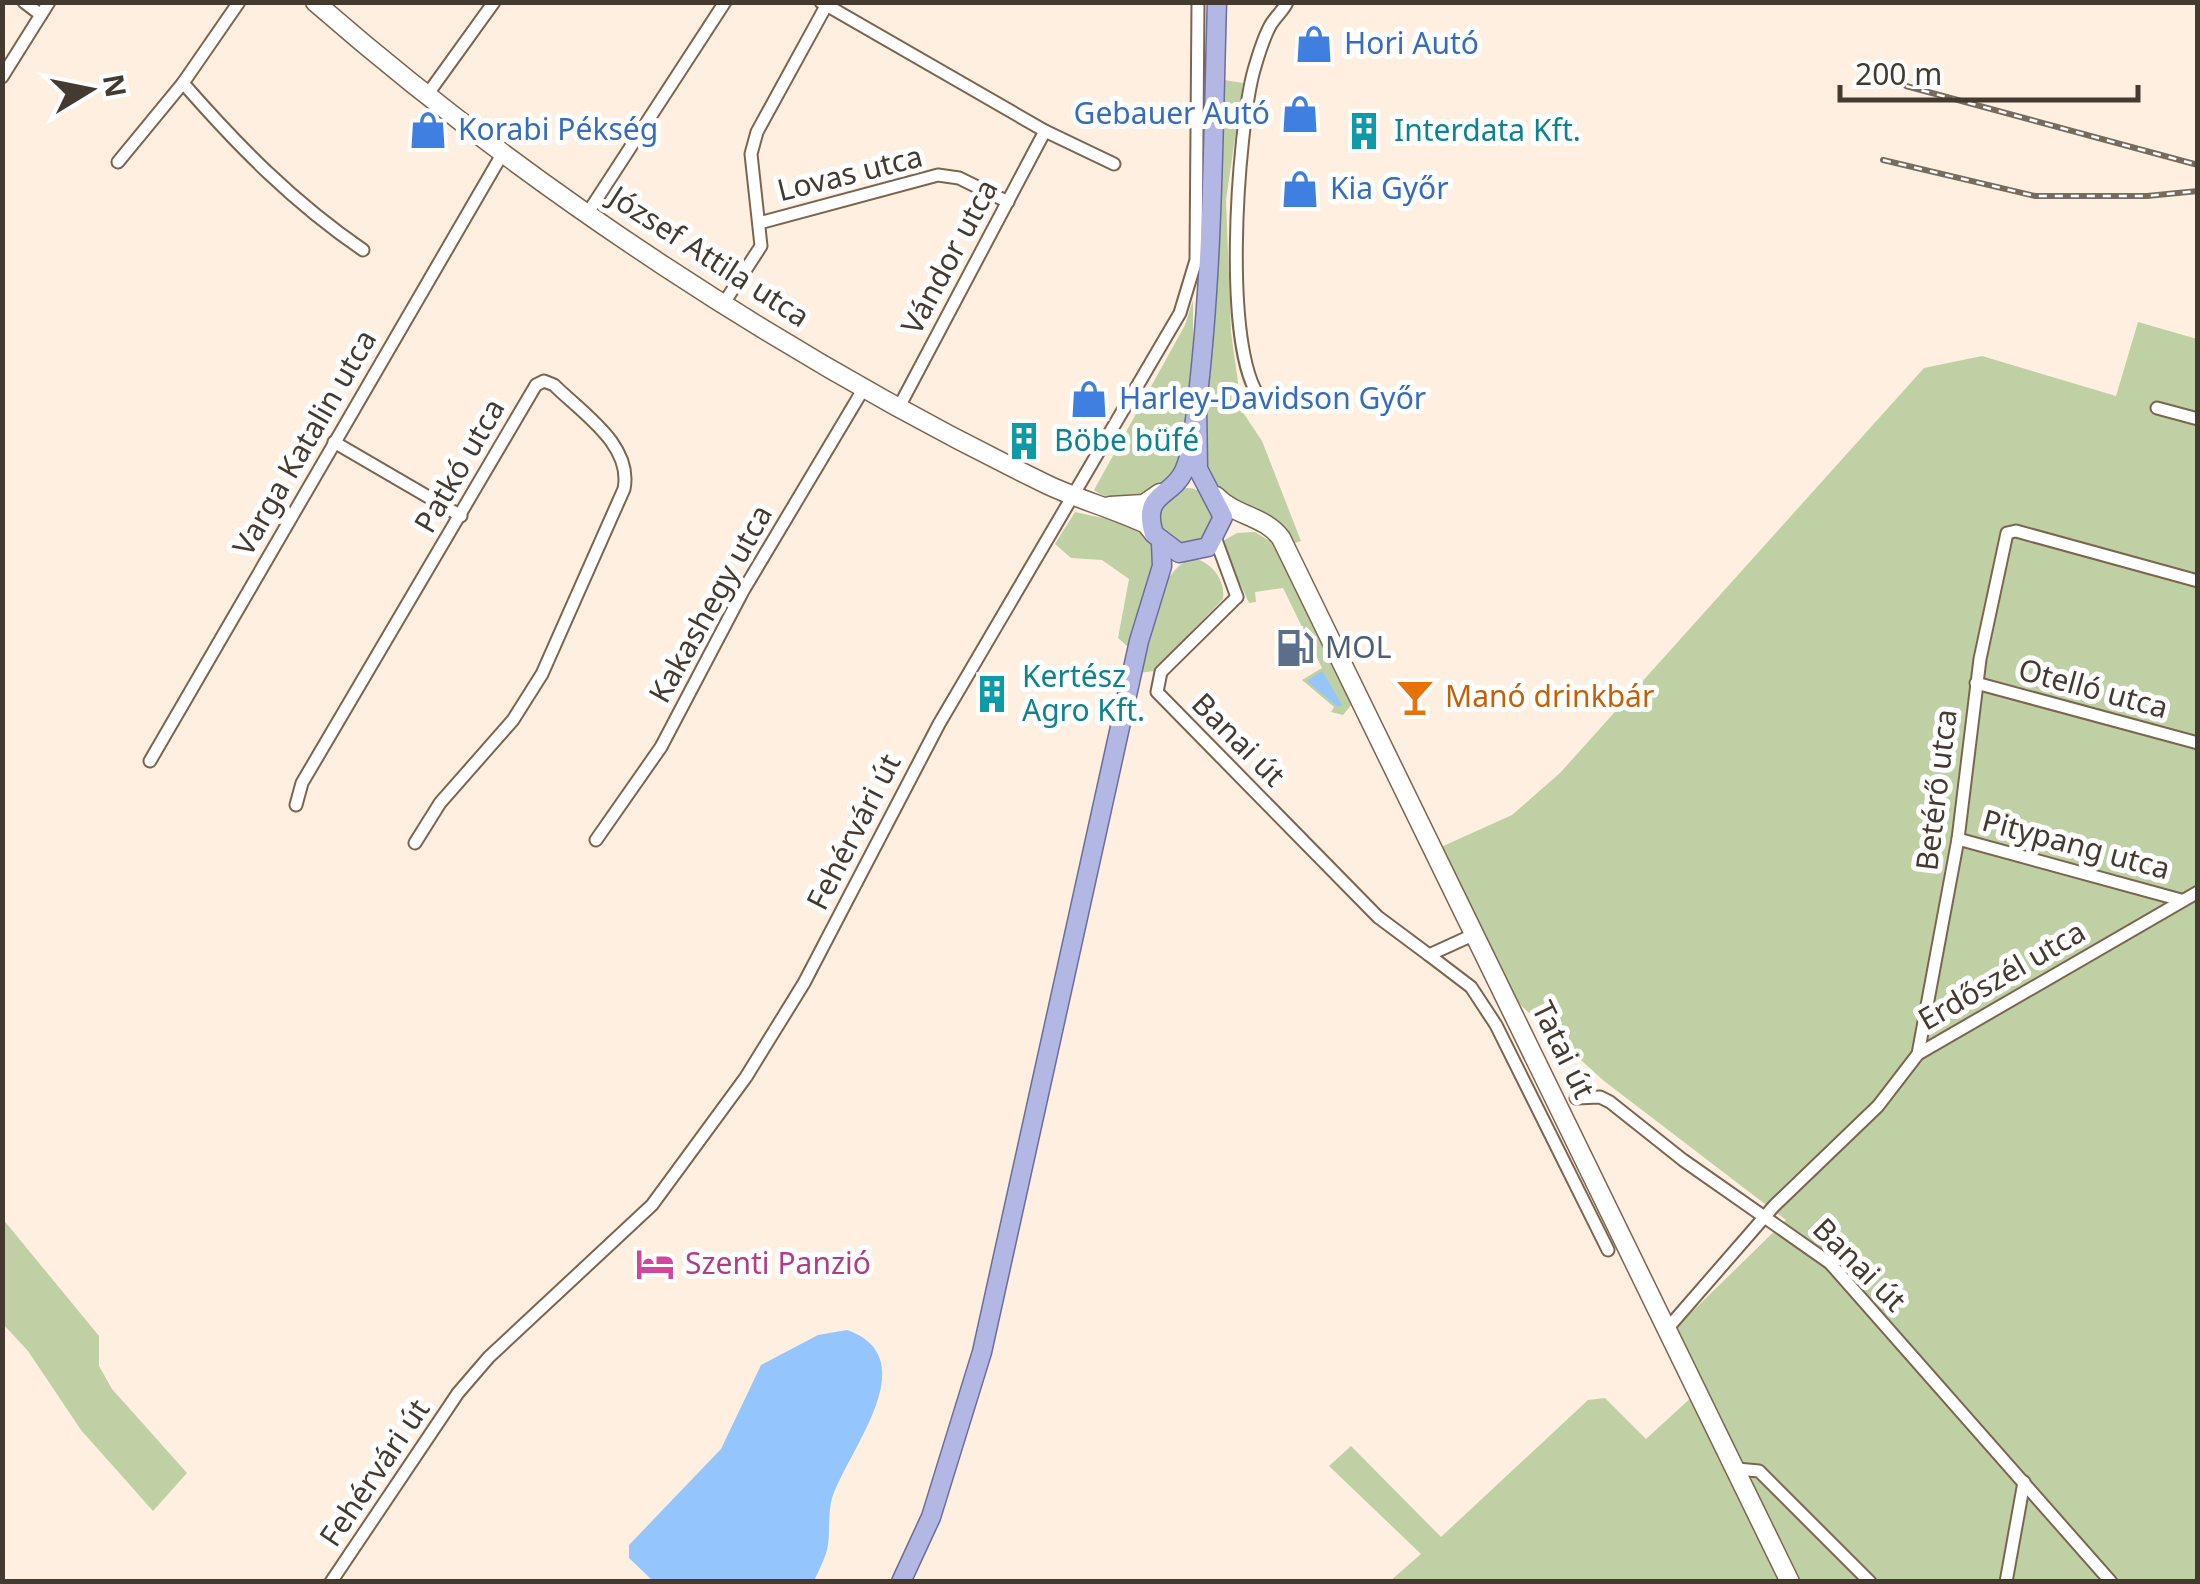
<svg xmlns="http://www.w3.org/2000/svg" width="2200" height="1584" viewBox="0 0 2200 1584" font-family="'Noto Sans',sans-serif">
<rect width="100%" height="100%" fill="#ffefe0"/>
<g fill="#bed0a4">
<path d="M1224,80l19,3 -17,117 5,132 11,79 20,30 39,100 -6,2c-27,-35 -84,-35 -93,-85z"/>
<path d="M1193,300c0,37 2,143 -17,172 -6,10 -27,23 -37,26 -16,3 -31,2 -45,-8l91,-165z"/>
<path d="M2138,322l59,17v1242h-807l31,-27 -92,-88 22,-20 90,91 147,-137 17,-2 41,41 48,-44 -30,-56 122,-119 -182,-139 -88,-80 -75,-154 71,-32 48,-42 364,-405 58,-12 134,40z"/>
<circle cx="1187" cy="516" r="28"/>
<path d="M1075,512c30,7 72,12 83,44l-23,97 -17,-15 11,-59 -27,-19 -31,-2 -16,-14z"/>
<path d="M1255,532l18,11 12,16 68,144 -10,12 -12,-3 3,-5 -32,-27 20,-12 -39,-80 -28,4 1,10 -7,1 -28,-61 16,-9z"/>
<path d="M1192,558c19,3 34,22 31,41l-69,72 -15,2c7,-35 17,-101 53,-115z"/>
<path d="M2,1218l97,118v30l13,23 75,84 -34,38 -72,-81 -53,-79 -25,-27z"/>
</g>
<g fill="#94c5fc">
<path d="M1322,671l20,34 -4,2 -31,-26z"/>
<path d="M847,1330c80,28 1,120 -15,168 -4,14 -2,32 -4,47 -2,12 -9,25 -14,36h-161l-24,-23v-13l92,-96 40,-84 57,-30z"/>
</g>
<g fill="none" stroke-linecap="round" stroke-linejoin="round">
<g stroke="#7c654f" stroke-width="15">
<g id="street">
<path d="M24,2l17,13"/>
<path d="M821,2l224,129 69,33"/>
<path d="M2,77l47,-75"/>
<path d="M183,83c56,64 110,119 180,167"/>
<path d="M427,95l67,-93"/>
<path d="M118,162l65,-79 56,-81"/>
<path d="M589,211l136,-209"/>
<path d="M759,223l179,-48 21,3 49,24"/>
<path d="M724,303l37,-57 -10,-92 6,-22 69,-126"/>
<path d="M1266,404c-47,-37 -28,-277 -12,-334 4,-14 9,-31 16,-44 5,-9 14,-16 17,-24"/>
<path d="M899,407l146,-276"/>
<path d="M2157,408l41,11"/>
<path d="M334,442l127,74"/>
<path d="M1216,540l21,57"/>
<path d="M1237,597l-76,75 -4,20 221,225 51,38 46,-21"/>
<path d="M1976,683l222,60"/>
<path d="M150,761l354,-610"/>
<path d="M296,805l6,-22 234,-398 8,-4 10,4c28,28 79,60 70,104l-82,185 -29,46 -73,83 -25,40"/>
<path d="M1958,839l223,61"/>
<path d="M596,840l65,-93 82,-156 121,-203"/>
<path d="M1429,955l42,32 25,38 112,225"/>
<path d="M1918,1054l40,-215 22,-180 27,-126 9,-2 182,50"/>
<path d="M1576,1098l24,-1 10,5 73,58 147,103 281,319"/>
<path d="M1667,1329l107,-123 104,-100 40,-52 280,-162"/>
<path d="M1737,1469l22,2 111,111"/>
<path d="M331,1582l127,-189 31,-36 163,-152 94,-128 58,-94 135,-259 241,-411 16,-53 2,-258"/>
<path d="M2006,1582l18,-100"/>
</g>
</g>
<g stroke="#7c654f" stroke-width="21">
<g id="secondary">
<path d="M315,2c214,187 477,359 733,483 32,15 66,24 98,39l8,10"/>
<path d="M1216,496c19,20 49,20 65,42l509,1044"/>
<path d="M1110,506l34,-2 16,-11"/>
</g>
</g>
<g stroke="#6c6c98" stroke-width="21">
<g id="primary">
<path d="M1197,403l1,66 25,48 -15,30 -29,6 -25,-19c-13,-42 18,-36 30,-63 9,-20 10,-47 13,-68 16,-133 16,-267 20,-401"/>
<path d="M901,1582l30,-65 51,-165 157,-711 23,-75 -1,-23"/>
</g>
</g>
<use href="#street" stroke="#fff" stroke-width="11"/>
<use href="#secondary" stroke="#fff" stroke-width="18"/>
<use href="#primary" stroke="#b3b7e3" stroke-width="18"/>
<g stroke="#776b60" stroke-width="6">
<g id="rail">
<path d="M1906,86l292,79"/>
<path d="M1883,160l152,36h112l51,-5"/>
</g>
</g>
<use href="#rail" stroke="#fff" stroke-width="2.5" stroke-dasharray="8" stroke-linecap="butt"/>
</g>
<defs>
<g id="shop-bare" transform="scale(3)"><path d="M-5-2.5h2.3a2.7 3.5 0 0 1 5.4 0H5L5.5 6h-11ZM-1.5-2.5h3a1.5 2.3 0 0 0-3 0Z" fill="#3f7fe0" stroke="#fff" stroke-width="2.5" paint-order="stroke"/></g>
<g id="building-bare" transform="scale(3)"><path d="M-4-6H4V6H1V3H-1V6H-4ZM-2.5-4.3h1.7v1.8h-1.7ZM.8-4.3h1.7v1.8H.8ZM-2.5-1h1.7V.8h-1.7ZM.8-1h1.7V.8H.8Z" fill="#0f9aa8" stroke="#fff" stroke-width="2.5" paint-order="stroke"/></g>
<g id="fuel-bare" transform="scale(3)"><path d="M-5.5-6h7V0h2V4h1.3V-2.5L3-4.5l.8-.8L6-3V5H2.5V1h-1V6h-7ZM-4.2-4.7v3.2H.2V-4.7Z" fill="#5c6f8a" stroke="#fff" stroke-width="2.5" paint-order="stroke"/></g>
<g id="bar-bare" transform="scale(3)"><path d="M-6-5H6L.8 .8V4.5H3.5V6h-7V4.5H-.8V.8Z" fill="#e8710a" stroke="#fff" stroke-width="2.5" paint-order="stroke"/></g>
<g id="hotel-bare" transform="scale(3)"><path d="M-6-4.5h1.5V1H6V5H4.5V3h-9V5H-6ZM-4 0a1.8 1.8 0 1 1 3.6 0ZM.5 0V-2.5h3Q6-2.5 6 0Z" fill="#d1479c" stroke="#fff" stroke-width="2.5" paint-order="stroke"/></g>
</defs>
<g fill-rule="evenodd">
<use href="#shop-bare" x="1314" y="44"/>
<use href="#shop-bare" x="1300" y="114"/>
<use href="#shop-bare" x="428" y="130"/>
<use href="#building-bare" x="1364" y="131"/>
<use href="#shop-bare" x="1300" y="189"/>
<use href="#shop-bare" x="1089" y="399"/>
<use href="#building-bare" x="1024" y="441"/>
<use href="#fuel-bare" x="1295" y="648"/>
<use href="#building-bare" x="992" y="694"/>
<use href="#bar-bare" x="1415" y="697"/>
<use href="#hotel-bare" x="655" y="1264"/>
</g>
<g text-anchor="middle" stroke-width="10" stroke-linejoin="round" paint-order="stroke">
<g font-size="30" fill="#366cbe" stroke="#fff" text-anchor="start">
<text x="1344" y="54">Hori Autó</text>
<text x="1270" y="124" text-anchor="end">Gebauer Autó</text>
<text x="458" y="140">Korabi Pékség</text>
<text x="1330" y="199">Kia Győr</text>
<text x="1119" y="409">Harley-Davidson Győr</text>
</g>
<g font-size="30" fill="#0d838f" stroke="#fff" text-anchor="start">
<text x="1394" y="141">Interdata Kft.</text>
<text x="1054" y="451">Böbe büfé</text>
<text x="1022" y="687">Kertész<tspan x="1022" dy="34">Agro Kft.</tspan></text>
</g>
<g font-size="30" fill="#443a30" stroke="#fff">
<text transform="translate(850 174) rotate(-14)" y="10">Lovas utca</text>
<text transform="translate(709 257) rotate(33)" y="10">József Attila utca</text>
<text transform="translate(950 257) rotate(-62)" y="10">Vándor utca</text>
<text transform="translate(305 443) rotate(-60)" y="10">Varga Katalin utca</text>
<text transform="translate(460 466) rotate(-60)" y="10">Patkó utca</text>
<text transform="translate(711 604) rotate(-61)" y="10">Kakashegy utca</text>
<text transform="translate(2093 689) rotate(15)" y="10">Otelló utca</text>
<text transform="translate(1238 740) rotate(45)" y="10">Banai út</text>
<text transform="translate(1937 790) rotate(-83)" y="10">Betérő utca</text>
<text transform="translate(854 832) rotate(-63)" y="10">Fehérvári út</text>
<text transform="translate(2076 845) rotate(15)" y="10">Pitypang utca</text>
<text transform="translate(2002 976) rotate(-30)" y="10">Erdőszél utca</text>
<text transform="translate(1563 1050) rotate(64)" y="10">Tatai út</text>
<text transform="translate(1859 1265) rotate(45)" y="10">Banai út</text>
<text transform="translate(375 1473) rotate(-56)" y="10">Fehérvári út</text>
</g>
<g font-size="30" fill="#4e5e75" stroke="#fff" text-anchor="start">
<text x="1325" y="658">MOL</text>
</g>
<g font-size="30" fill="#c56008" stroke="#fff" text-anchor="start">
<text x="1445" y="707">Manó drinkbár</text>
</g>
<g font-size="30" fill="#b23c85" stroke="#fff" text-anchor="start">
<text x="685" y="1274">Szenti Panzió</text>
</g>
</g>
<rect width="2200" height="1584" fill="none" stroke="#443a30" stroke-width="10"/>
<g transform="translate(90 90) rotate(80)" stroke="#ffffff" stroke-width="8" paint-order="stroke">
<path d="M0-8L18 38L0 25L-18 38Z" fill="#443a30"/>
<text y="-15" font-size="28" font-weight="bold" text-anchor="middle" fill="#443a30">N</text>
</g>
<path d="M1840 85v15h298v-15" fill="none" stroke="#443a30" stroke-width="5"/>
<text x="1855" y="85" font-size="30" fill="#443a30" stroke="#ffffff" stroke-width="8" paint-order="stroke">200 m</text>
</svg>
